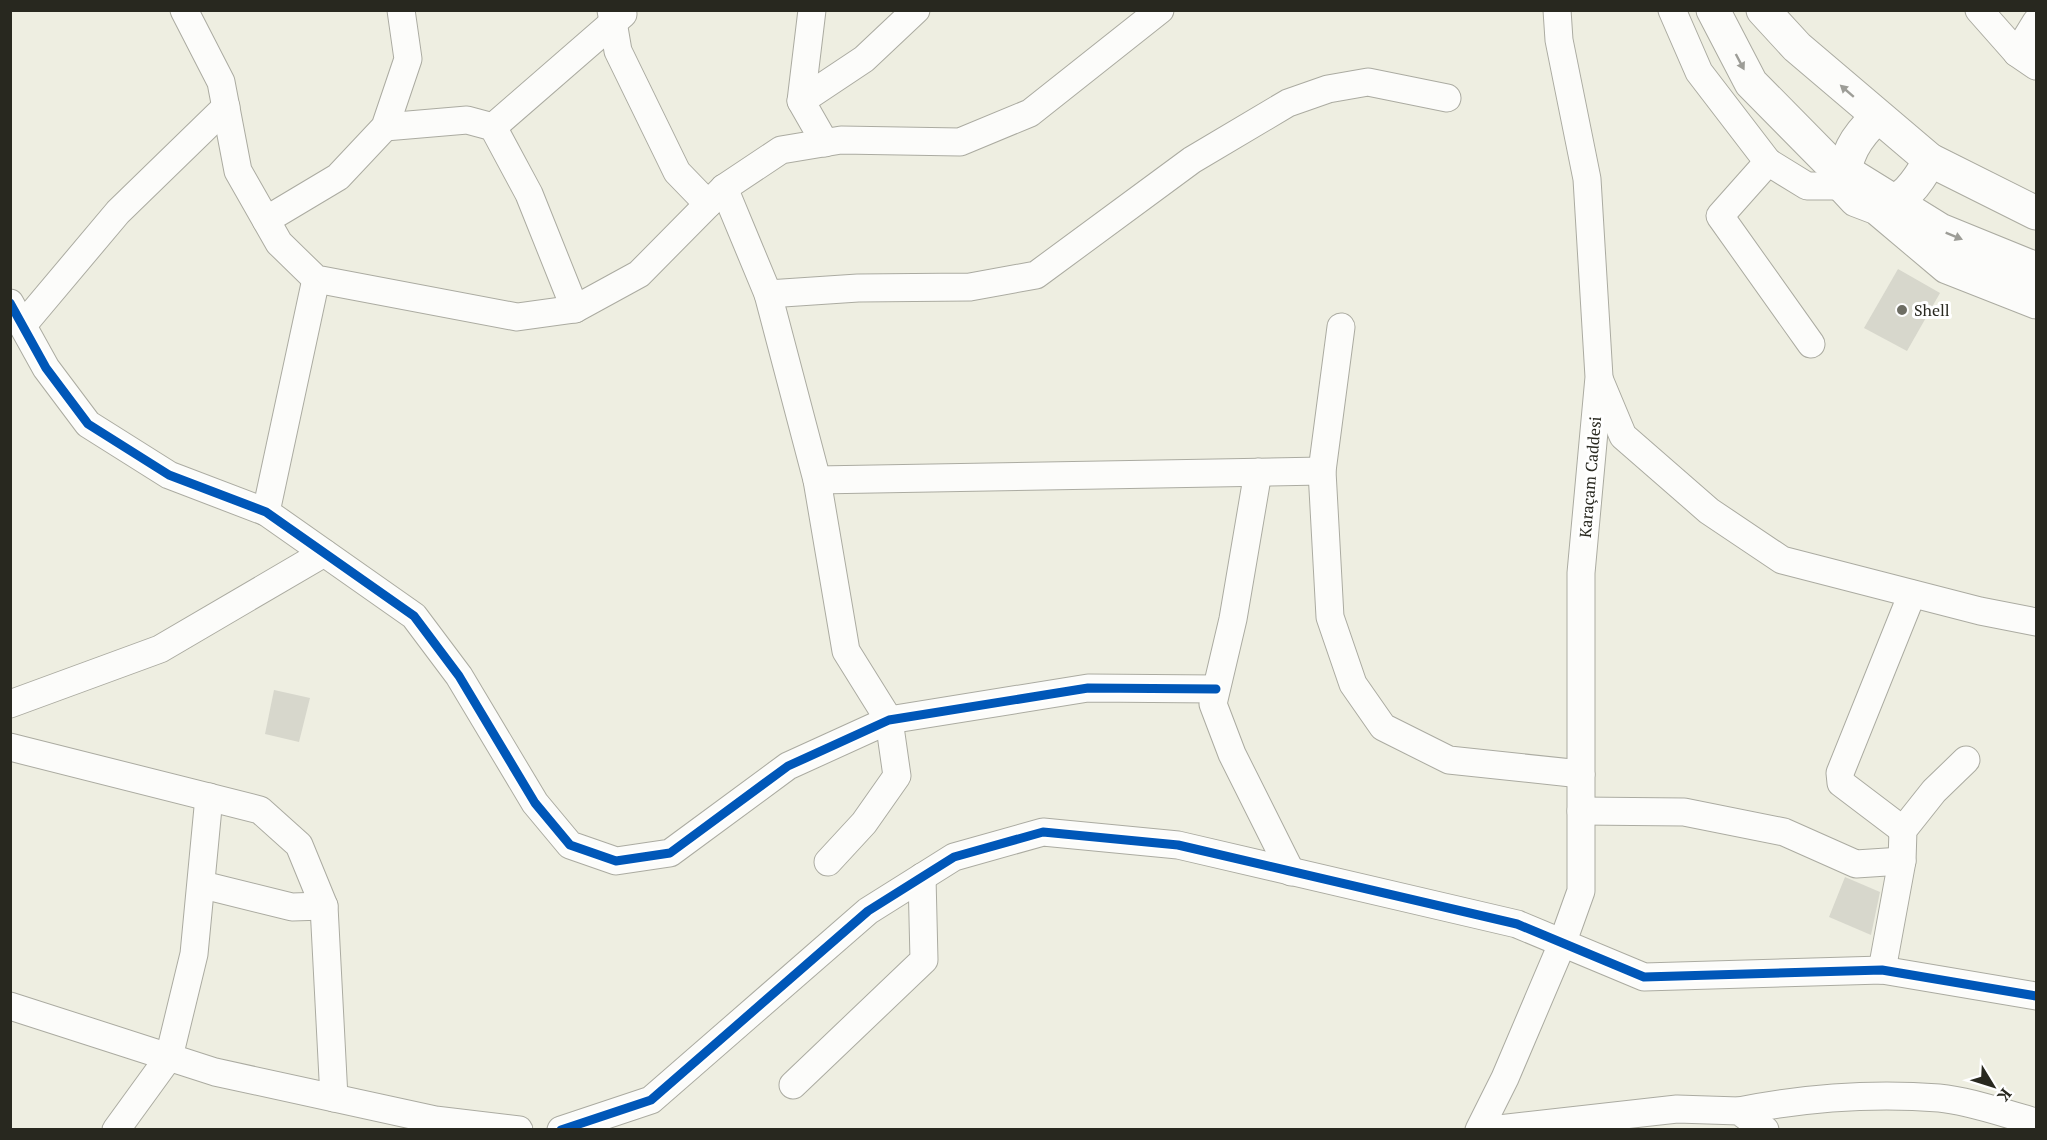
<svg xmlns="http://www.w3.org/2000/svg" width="2047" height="1140" viewBox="0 0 2047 1140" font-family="'PT Serif',serif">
<rect width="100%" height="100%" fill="#eeeee1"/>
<g fill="#d7d7cc">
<path d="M1898,269l42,24 -33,58 -43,-23z"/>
<path d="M274,690l36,8 -11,44 -34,-8z"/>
<path d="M1845,877l35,15 -9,43 -42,-18z"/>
</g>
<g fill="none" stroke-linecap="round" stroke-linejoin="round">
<g stroke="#ababa1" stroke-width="29">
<g id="minor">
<path d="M184,10l37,72 17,89 41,72 37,36 201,38 58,-8 64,-35 85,-86 57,-38 60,-10 119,2 70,-29 130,-103"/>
<path d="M611,10l7,41 59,121 31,32"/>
<path d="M812,10l-11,91 24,42"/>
<path d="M1672,10l27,62 69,90"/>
<path d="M1979,10l38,43 19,13"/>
<path d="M2017,53l19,-31"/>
<path d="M801,101l63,-42 52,-49"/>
<path d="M385,127l82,-7 26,7 36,67 46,115"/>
<path d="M493,127l130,-113"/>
<path d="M724,188l44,106 49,186 29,171 43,69 8,56 -33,47 -36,39"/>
<path d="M266,220l72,-43 47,-50 23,-68 -7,-49"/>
<path d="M768,294l90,-6 112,-1 66,-12 156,-115 96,-57 40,-14 40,-7 79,16"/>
<path d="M10,303l36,65 42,56 81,51 97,37 148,104 45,60 76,127 35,42 46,16 54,-8 118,-87 101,-46 199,-32 128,1"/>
<path d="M23,325l95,-113 108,-105"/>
<path d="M1341,327l-19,144 8,146 23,67 30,43 66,33 132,14"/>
<path d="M1811,344l-91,-128 48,-54 39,24h36"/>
<path d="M1600,381l23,55 86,75 73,49 198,51 56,11"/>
<path d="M1258,472l-25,147 -20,85 19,50 59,118"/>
<path d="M817,480l505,-9"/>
<path d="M266,512l50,-233"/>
<path d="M10,704l150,-55 164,-96"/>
<path d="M10,747l250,63 39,35 25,61 10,192"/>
<path d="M1581,811l103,1 100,20 72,32 46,-3"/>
<path d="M1903,830l-62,-47 -1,-10 72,-179"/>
<path d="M203,885l89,22 32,-1"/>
<path d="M1882,970l20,-109 1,-31 31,-39 32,-31"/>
<path d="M10,1006l205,66 220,48 84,10"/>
<path d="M793,1085l131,-125 -2,-83"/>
<path d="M1739,1111c65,-13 133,-18 200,-13 32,3 66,16 97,24"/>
<path d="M116,1130l53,-73 25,-103 15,-157"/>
<path d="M561,1130l90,-30 217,-189 86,-54 89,-25 135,13 339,79 127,53 238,-7 154,26"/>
<path d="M1479,1130l26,-52 57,-134 19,-53v-318l18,-196 -12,-198 -28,-139 -2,-30"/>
<path d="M1490,1130l187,-21 62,2 26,19"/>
</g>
</g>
<g stroke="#ababa1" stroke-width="35">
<g id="major">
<path d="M1877,117c-22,21 -32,38 -34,69l13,14 21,8 70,59 89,35"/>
<path d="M1877,208c26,-4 41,-26 53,-48"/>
</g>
</g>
<g stroke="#ababa1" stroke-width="35">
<g id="highway">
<path d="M1713,10l38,73 76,77 113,70 96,39"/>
<path d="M1763,10l34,37 133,113 106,53"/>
</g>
</g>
<use href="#minor" stroke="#fcfcfa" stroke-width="27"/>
<use href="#major" stroke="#fcfcfa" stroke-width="33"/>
<use href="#highway" stroke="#fcfcfa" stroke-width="33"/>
<g stroke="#fff" stroke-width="13">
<g id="cycleway">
<path d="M10,303l36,65 42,56 81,51 97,37 148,104 45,60 76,127 35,42 46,16 54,-8 118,-87 101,-46 199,-32 128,1"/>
<path d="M561,1130l90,-30 217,-189 86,-54 89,-25 135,13 339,79 127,53 238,-7 154,26"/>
</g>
</g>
<use href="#cycleway" stroke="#0057b8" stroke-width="9"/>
</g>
<defs><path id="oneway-solid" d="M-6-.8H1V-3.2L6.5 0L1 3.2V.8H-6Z" transform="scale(1.5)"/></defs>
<g fill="#9d9d97">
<use href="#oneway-solid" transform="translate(1740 62) rotate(62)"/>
<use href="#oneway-solid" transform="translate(1847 91) rotate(-139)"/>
<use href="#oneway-solid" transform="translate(1954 236) rotate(22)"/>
</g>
<circle fill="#6d6d63" stroke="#fff" stroke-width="2" cx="1902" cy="310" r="6"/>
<g text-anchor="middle" stroke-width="6" stroke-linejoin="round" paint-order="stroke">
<g font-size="16" fill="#28281f" stroke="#fff" text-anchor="start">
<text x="1914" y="316">Shell</text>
</g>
<g font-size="16" fill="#28281f" stroke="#fff">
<text transform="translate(1590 477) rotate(-85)" y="6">Karaçam Caddesi</text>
</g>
</g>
<rect width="2047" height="1140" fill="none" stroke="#28281f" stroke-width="24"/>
<g transform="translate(1993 1086) rotate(128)" stroke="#ffffff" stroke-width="4.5" paint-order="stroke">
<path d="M0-4.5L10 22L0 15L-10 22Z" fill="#28281f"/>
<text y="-9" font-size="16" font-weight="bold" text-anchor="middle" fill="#28281f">K</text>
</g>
</svg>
